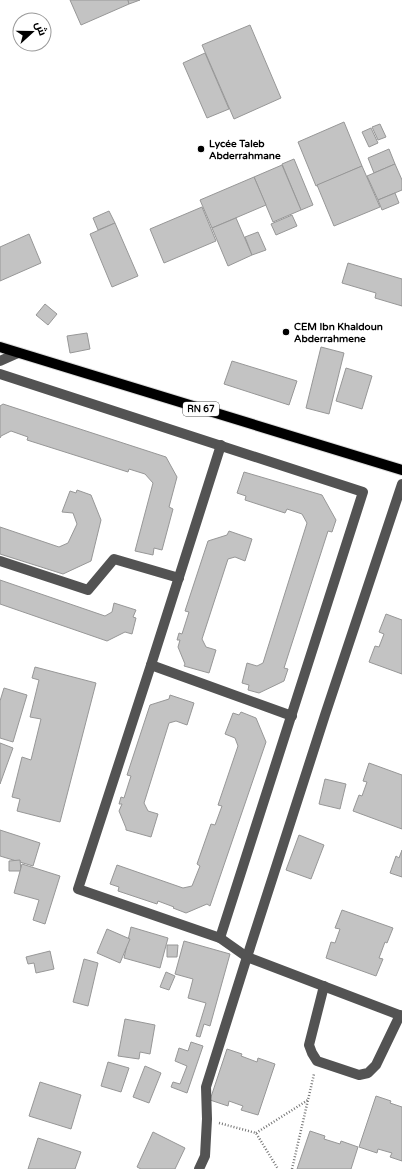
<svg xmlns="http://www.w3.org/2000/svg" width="402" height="1169" viewBox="0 0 402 1169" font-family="'Varela Round',Cairo,sans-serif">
<rect width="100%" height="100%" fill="#fff"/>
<g fill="#c3c3c3" stroke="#979797">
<path d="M70,0h58l1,4 -48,21z"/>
<path d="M128,0h12l-11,4z"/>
<path d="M250,25l31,73 -47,21 -32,-74z"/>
<path d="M205,53l24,56 -22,9 -24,-55z"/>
<path d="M344,122l18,44 -46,20 -18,-44z"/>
<path d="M380,124l6,13 -8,3 -6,-13z"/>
<path d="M371,128l7,15 -9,4 -7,-15z"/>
<path d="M389,149l6,15 -21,9 -6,-15z"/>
<path d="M294,159l19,46 -12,5 -19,-46z"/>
<path d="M395,164l7,16v10l-24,10 -11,-24z"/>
<path d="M282,165l19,45 -28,12 -19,-45z"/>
<path d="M362,166l18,41 -46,19 -17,-41z"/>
<path d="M254,177l12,28 -54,23 -12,-28z"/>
<path d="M395,193l4,10 -17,7 -4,-10z"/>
<path d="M202,207l14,34 -52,22 -14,-34z"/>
<path d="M109,211l6,12 -17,7 -5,-12z"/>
<path d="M292,215l5,11 -21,9 -5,-11z"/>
<path d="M236,218l16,37 -24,11 -16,-38z"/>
<path d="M115,223l23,53 -26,11 -22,-53z"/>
<path d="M258,232l8,18 -14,5 -7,-18z"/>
<path d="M29,234l12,29 -41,18v-34z"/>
<path d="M348,263l54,16v27l-27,-8 1,-5 -34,-10z"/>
<path d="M45,304l12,10 -9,11 -12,-10z"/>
<path d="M87,333l3,16 -20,4 -3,-17z"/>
<path d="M321,347l23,6 -15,61 -23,-6z"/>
<path d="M232,361l65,20 -8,24 -65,-21z"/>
<path d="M346,368l26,8 -10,33 -26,-8z"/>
<path d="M3,404l163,53 11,20 -8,30 4,2 -11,41 -8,-2 -1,7 -18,-4 18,-68 -8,-9 -16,-5 -1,3 -101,-32 1,-3 -17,-6 -10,5 -1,2v-32z"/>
<path d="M244,472l78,23 14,25 -4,12 -4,-1 -44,137 4,1 -4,12 -25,12 -11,-3 1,-5 -7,-2 5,-20 10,3 6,-3 44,-140 -5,-9 -15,-5 -2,4 -40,-13 1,-4 -9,-3z"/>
<path d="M77,490l14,5 10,25 -10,41 -28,13 -63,-20v-27l59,20 9,-4 9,-19 -4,-11 -11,-1 8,-21 6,2z"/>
<path d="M229,531l23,8 -7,22 -10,-4 -7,2 -26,80 4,8 10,3 -7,23 -25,-7 1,-2 -7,-17 2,-7h-3l2,-7 3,1 7,-22 -4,-1 23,-70 19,-6z"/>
<path d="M0,580l105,36 7,-4 2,-9 22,7 -3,7 3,1 -4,16 -7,-2 -18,9 -107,-37z"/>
<path d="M386,614l16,6v54l-33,-12 6,-16 4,1 5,-13 -5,-2z"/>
<path d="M35,667l61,16 -36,139 -43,-11 3,-12 -8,-2 10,-40 9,3 10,-41 -11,-2 9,-37 -7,-2z"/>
<path d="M4,688l23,7 -14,47 -13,-4v-37z"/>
<path d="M170,695l24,8 -7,22 -11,-4 -7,2 -25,80 4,8 10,3 -7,23 -25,-7v-2l-7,-17 3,-7h-3l2,-7 3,1 7,-22 -4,-1 23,-70 19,-6z"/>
<path d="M241,712l15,6 10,24 -56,164 -3,-2 -21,9 -13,-5 1,-1 -16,-6 -1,3 -39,-13 1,-4 -9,-3 7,-19 66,23 9,-2 8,-20 -3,-2 14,-40 4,1 7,-19 -4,-1 20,-59 -3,-8 -10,-4 8,-21 6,2z"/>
<path d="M0,743l13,5 -13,36z"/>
<path d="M369,763l33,12v54l-49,-18 6,-16 3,1 5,-14 -4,-1z"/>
<path d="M325,779l21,5 -6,25 -21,-5z"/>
<path d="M0,830l40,13 -7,23 -33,-10z"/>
<path d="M299,835l25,10 -13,34 -25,-9z"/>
<path d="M402,850v27l-12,-4 6,-17 3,2z"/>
<path d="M20,860l1,11h-12v-10z"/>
<path d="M22,864l38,12 -15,48 -12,-4 6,-20 -25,-7z"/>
<path d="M342,910l51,18 -6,15 -2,-1 -6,16 4,1 -7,17 -50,-18 5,-16 4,1 5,-14 -5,-1z"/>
<path d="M131,927l37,11 -8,30 -36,-10z"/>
<path d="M107,929l23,10 -10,24 -23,-10z"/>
<path d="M184,941l46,13 -20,72 -6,-2 -4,13 -4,-1 10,-33 -18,-5 5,-19 -18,-5z"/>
<path d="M167,945h11l-1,12h-10z"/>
<path d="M50,951l4,18 -18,4 -2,-10 -6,1 -2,-7z"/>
<path d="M84,959l14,4 -10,43 -15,-4z"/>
<path d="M166,972l9,4 -6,14 -9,-3z"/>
<path d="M125,1019l30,6 -5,29 -10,-2 -1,7 -21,-3z"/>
<path d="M191,1042l12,4 -16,47 -16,-6 2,-5 7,2 7,-18 -12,-5 4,-13 9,3z"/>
<path d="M227,1049l15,5 -1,2 16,6 1,-4 17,6 -17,51 -17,-5 2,-4 -14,-5 -1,5 -18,-6z"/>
<path d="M108,1062l21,6 -8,24 -20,-6z"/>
<path d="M145,1066l16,7 -12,30 -16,-6z"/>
<path d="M40,1082l41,13 -10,34 -42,-13z"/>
<path d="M376,1096l15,5 -1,2 12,4v54l-12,-4 2,-4 -14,-4 -1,4 -18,-6z"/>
<path d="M310,1131l15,5 -1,3 16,5 1,-3 17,6 -7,22h-54z"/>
<path d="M153,1132l32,16 -10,21h-34l-4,-2z"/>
<path d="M38,1138l43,14 -6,17h-47z"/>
</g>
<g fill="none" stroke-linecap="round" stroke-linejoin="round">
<g stroke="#dbdbdb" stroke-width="12">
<path id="major" d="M0,347l402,123"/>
</g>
<g stroke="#757575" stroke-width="2.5" stroke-dasharray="1 2" stroke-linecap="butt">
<path d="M219,1123l37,10 22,36"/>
<path d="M256,1133l52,-33"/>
<path d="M292,1169l22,-95"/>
</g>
<g stroke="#535353" stroke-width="10">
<path d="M0,361l18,-8"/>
<path d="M0,374l363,118 -143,446 -142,-49 73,-224"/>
<path d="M221,445l-70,220 141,51"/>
<path d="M402,484l-77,231 -78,242 155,59"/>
<path d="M0,561l88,29 26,-31 65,19"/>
<path d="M324,986l-15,59 3,8 5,8 42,14 9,-2 8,-8 24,-50"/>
<path d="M199,1169l6,-13 2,-37 -1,-32 41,-130 -27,-19"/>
</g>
<use href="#major" stroke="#000" stroke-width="10"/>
</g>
<g fill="#000" stroke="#fff" stroke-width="1.5">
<circle cx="201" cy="149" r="4"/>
<circle cx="286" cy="332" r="4"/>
</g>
<g text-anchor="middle" stroke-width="3.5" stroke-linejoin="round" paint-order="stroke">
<rect fill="#fff" stroke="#4c4c4c" stroke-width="1" x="183" y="402" width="36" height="14" rx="3"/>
<g font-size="9" font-weight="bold" fill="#000">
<text x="201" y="412">RN 67</text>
</g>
<g font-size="10" font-weight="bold" fill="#000" stroke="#fff" text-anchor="start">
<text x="209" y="147">Lycée Taleb<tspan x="209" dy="12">Abderrahmane</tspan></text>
<text x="294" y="330">CEM Ibn Khaldoun<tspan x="294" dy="12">Abderrahmene</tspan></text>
</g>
</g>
<g transform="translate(32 32) rotate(69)"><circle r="19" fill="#ffffff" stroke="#999999"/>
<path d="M0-3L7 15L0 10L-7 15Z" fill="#000000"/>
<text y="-6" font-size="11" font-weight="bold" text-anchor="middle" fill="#000000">ش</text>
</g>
</svg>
